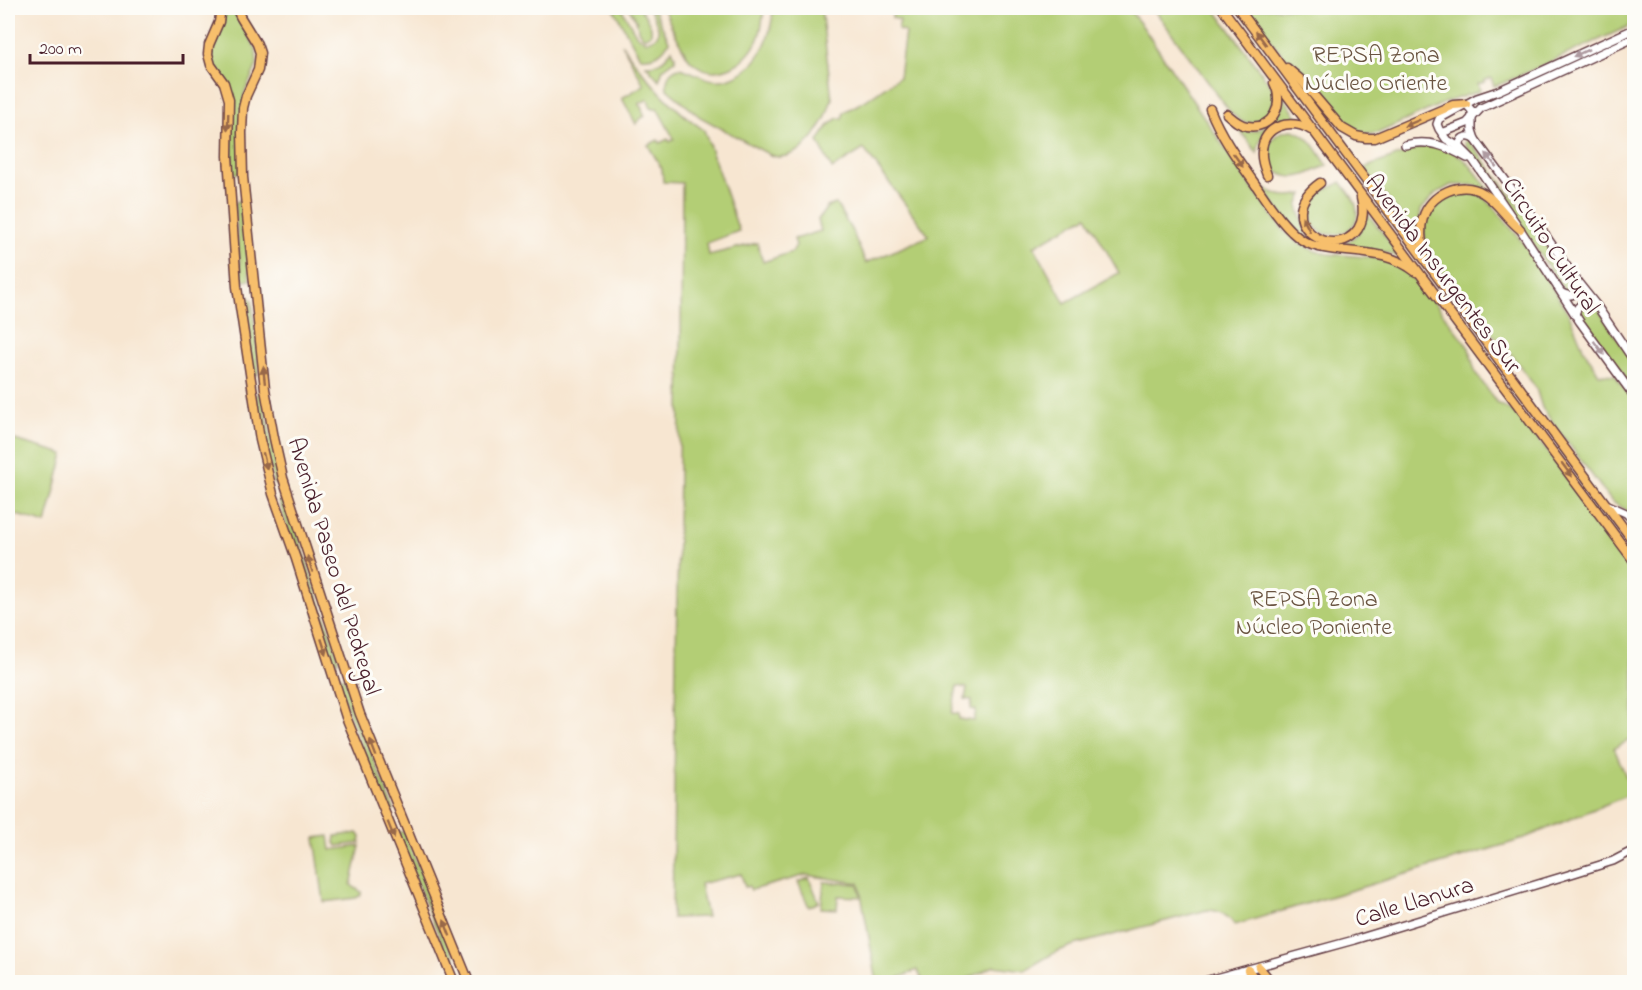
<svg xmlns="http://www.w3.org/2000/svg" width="1642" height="990" viewBox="0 0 1642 990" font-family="'Indie Flower',sans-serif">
<rect width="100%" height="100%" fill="#fdfcf7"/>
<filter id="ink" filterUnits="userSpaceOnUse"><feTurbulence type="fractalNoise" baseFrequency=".0167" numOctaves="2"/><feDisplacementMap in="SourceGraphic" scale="12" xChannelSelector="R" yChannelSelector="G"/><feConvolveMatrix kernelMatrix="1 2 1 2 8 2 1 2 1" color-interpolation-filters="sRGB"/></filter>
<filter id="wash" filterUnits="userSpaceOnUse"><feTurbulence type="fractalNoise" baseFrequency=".008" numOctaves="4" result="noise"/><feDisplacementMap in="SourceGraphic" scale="24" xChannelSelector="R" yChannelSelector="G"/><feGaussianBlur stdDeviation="1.35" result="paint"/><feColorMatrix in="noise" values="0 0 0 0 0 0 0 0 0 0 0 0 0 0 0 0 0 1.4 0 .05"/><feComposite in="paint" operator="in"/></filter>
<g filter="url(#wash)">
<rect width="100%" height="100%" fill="#f7e6d1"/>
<g fill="#b3ce75" stroke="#7e7650" stroke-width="1.5" fill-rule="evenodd">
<path d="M223,8h10l23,41 1,16 -13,29 -4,79 -8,1v-74l-18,-36 -3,-14z"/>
<path d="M613,8h8l16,28 9,5c22,-4 9,-21 3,-33h4l16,33c-6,13 -15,17 -29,16z"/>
<path d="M629,8h11c5,8 15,19 10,27l-6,2c-8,-5 -5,-9 -8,-17 -2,-4 -5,-8 -7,-12z"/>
<path d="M663,8h101c-1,10 -2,22 -6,31 -11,26 -44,44 -67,22 -8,-8 -22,-41 -28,-53z"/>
<path d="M773,8h48l11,91 -7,20 -11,17 -12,13 -15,7 -9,1 -8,-2 -70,-38 -33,-28c-1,-10 1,-18 12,-21 12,2 23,11 36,12 6,1 13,-1 18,-3 28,-11 39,-42 40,-69z"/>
<path d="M893,8h235l15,19 104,154 37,50 11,10 20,10 13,3 39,3 19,3 20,11 24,25 39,52 6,24 22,31 25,14 112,152v169l-20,10 19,45 -116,48 -282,84c-8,-10 -15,-15 -28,-15l-136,36 -17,7 -29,17 -31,-4 -33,16h-37l-7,-12 -27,12h-13l-18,-99 -53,-8 -55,15 -2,-4 -4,1 -4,-13 -41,10 7,33 -35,1 9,-579 1,-156 -19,-1 -1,-13 -14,-24 10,-5 2,3 8,-4 2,3 4,-3 -17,-31 -3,1 -1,-2 -2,1 -3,-9 -9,5 4,4 -1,2 3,6 -5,3 -4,5 -14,-26 22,-13 -22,-41c23,34 48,63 82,86l35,101 -32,12 2,12 48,-12 6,19 29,-10 4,-7 -2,-6 27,-8 -3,-11 9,-13 9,-3 16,27 14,32 63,-27 -65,-87 -32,20 -14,-28 11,-16 9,-7 4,1 2,-7 22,-12 33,-23 6,-45 -7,-2 2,-10 -8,-2zM1087,216l32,57 -54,30 -31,-57zM957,686l10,2 -2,11 7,1 -1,9 5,1 -2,11 -15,-2v-5l-7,-1z"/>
<path d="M1153,8h61l60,82c1,15 -2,27 -17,31 -4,2 -10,2 -14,1 -4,-2 -9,-7 -12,-9z"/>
<path d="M1246,8h388v16l-131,59 -9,3 -3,-8 -6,2v2l-7,2 2,7 -34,11 -68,31 -7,1 -13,-1 -16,-9 -76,-89z"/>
<path d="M672,49l3,7v4l-12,9 -4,11 -13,-15c12,1 20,-6 26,-16z"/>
<path d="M1282,95l18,26c-26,1 -38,3 -43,32l-19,-25 11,4 12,-3 11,-8 10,-14z"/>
<path d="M1292,130c18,4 26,21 35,35 -8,4 -17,9 -26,11 -38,8 -47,-43 -9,-46z"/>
<path d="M1468,139l106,139 2,7 -4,6 -8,-1 -100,-147z"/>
<path d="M1424,146c6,0 13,0 19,2 23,6 35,27 48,45l-17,-8h-23l-16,9 -14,16 -4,27 -53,-69z"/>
<path d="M1341,182c5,7 13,15 15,24 9,33 -46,40 -46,6 0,-6 3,-12 7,-17 6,-6 17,-8 24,-13z"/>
<path d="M1263,188c16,8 22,10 40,6l-5,12 8,28 7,9c-25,-16 -33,-31 -50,-55z"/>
<path d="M1465,191l15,3 13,12 31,38 45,70 15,36 15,24 16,1 19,28v114l-9,-8 -13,-7 -70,-94 -6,-20 -30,-41 -18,-17 -7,-4c-17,-23 -47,-58 -55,-85 -5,-14 0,-33 13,-41 7,-5 17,-7 26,-9z"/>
<path d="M240,200l3,3 7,77 -6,1 -3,-6 -6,-69v-3z"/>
<path d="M1367,213l35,45 -14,-5 -50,-7c16,-6 26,-15 29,-33z"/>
<path d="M247,297l5,3 7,70 -2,5h-3l-2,-2 -7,-67 -1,-6z"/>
<path d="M1590,304l7,3 37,57v26l-56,-79z"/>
<path d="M259,393l3,1 18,85v5l-4,1 -2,-2 -10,-41 -8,-47z"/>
<path d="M8,438l56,16 -18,70 -35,-11 -3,12z"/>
<path d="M284,498l4,6 50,153v4l-3,1 -4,-1 -52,-160z"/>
<path d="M341,677l4,2 24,69 25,61 -3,3 -3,-1 -38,-95 -12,-36z"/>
<path d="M400,832h4l51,125 -2,4 -4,-1 -52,-126z"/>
<path d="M358,833l3,4 -1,6 -23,3 -2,-3 1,-7z"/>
<path d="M329,836l2,14 29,-4 -9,39 10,7v3l-5,3 -32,4 -9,-64z"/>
<path d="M809,878l10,24 -10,5 -11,-25z"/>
<path d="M824,882l34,2 3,13 -23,-1 -1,13 -16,-1z"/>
</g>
</g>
<g filter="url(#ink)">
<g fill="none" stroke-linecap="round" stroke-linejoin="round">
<g stroke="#643d44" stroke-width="10">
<g id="minor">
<path d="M1634,29l-136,62 -21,7 -38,21 -2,5 2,5 7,10 15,9 12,12 47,69 60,93 54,74"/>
<path d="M1466,104l6,7v19l3,9 60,81 42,61 20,25 37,55"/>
<path d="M1442,133l25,-10 14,-15 153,-70"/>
<path d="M1405,145c24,-6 41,1 62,13"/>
<path d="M1461,148c-4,-10 6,-14 14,-9"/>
<path d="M1562,293c11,6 17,-1 15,-12"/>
<path d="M1575,315c1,-7 5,-11 12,-14l8,3"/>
<path d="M1606,504l20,9 8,8"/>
<path d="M1201,982l153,-42 214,-65 45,-14 21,-11"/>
</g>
</g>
<g stroke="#643d44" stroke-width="11">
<g id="major">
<path d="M221,8l-2,14 -10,23 -1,9 3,11 13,18 5,17 -1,56 9,131 23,153 13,54 23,65 50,158 108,265"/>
<path d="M236,8l5,10 16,26 3,9 -2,17 -12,26 -3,12 -1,25 1,44 22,212 9,49 9,40 77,236 109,268"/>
<path d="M1222,8l412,553"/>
<path d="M1238,8l396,534"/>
<path d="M1287,68l13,11 42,49 14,8 10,2h9l78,-33 13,-1"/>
<path d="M1210,109c11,28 28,51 45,75 11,16 22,34 37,48 7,7 17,13 27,15 36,8 66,1 97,25"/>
<path d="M1227,114c6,5 12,11 20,12 26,4 38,-22 27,-43"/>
<path d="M1267,175c-3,-8 -6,-16 -5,-24 1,-26 29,-33 49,-21"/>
<path d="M1320,183c-51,36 13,82 38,46 6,-10 6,-20 3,-31"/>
<path d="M1424,255c-2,-12 -5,-25 -1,-37 7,-24 38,-39 60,-25 15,9 23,25 37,36"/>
<path d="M1259,967l12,15"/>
<path d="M1248,970l9,12"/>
</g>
</g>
<use href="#minor" stroke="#fff" stroke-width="7"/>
<use href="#major" stroke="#f7bf6c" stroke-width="8"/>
</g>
<defs><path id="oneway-solid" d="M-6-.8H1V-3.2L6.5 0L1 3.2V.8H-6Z" transform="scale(1.5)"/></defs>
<g fill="#986748">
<use href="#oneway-solid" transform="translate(1261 38) rotate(-127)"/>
<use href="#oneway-solid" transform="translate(228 122) rotate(92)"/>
<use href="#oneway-solid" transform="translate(1412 123) rotate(157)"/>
<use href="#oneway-solid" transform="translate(1238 160) rotate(55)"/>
<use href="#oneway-solid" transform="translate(1306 224) rotate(-117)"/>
<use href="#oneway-solid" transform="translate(264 375) rotate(-96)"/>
<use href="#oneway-solid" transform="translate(265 461) rotate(76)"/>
<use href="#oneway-solid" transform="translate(1567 470) rotate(53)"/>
<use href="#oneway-solid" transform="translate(310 564) rotate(-108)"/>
<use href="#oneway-solid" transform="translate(324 647) rotate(72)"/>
<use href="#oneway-solid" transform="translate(373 748) rotate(-111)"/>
<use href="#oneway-solid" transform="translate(391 830) rotate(68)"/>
<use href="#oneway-solid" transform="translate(447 928) rotate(-111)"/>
</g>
<g fill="#ae9aa0">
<use href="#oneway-solid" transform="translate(1581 53) rotate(155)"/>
<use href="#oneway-solid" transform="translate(1491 160) rotate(-127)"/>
<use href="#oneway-solid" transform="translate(1599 348) rotate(53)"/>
</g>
</g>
<g text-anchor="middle" stroke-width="6" stroke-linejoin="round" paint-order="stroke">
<g font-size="24" fill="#6a5441" stroke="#fdfcf7">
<text x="1376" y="62">REPSA Zona<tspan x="1376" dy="28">Núcleo Oriente</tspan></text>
<text x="1314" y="606">REPSA Zona<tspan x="1314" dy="28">Núcleo Poniente</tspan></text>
</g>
<g font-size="24" fill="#4a1f2b" stroke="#fdfcf7">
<text transform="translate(1552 245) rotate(57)" y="8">Circuito Cultural</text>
<text transform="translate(1444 273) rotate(53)" y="8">Avenida Insurgentes Sur</text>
<text transform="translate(335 566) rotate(73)" y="8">Avenida Paseo del Pedregal</text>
<text transform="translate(1414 901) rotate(-17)" y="8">Calle Llanura</text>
</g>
</g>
<rect width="1642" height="990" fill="none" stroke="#fdfcf7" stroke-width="30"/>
<path d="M30 54v9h153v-9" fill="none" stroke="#4a1f2b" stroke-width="3"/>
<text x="39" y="54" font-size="18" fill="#4a1f2b" stroke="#fdfcf7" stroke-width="4.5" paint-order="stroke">200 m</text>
</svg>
